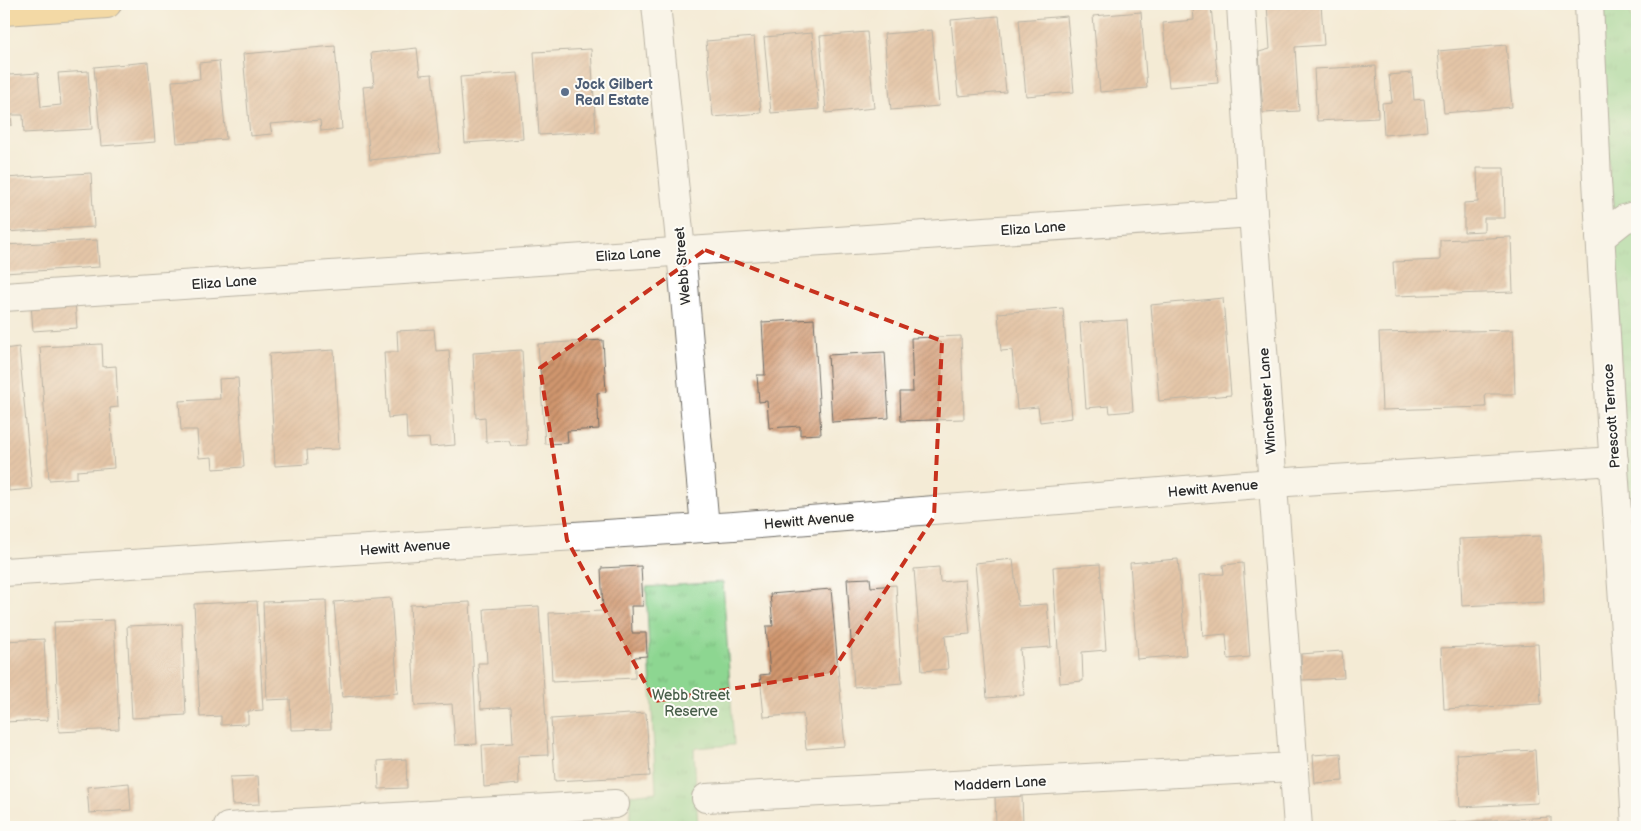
<svg xmlns="http://www.w3.org/2000/svg" width="1641" height="831" viewBox="0 0 1641 831" font-family="'Balsamiq Sans',sans-serif">
<defs>
<pattern id="grass-tufts" width="24" height="20" patternUnits="userSpaceOnUse" patternTransform="scale(1.25)"><rect width="24" height="20" fill="#8dd691"/><path d="M3 7l-1-3M5 7V3M7 7l1-3M15 17l-1-3M17 17v-4M19 17l1-3" fill="none" stroke="#7ab87d"/></pattern>
<pattern id="building-hatch" width="6" height="6" patternUnits="userSpaceOnUse" patternTransform="scale(1.25)"><rect width="6" height="6" fill="#d0966e"/><path d="M-1 1l2-2M0 6l6-6M5 7l2-2" fill="none" stroke="#a97b5b"/></pattern>
</defs>
<rect width="100%" height="100%" fill="#fdfcf7"/>
<filter id="ink" filterUnits="userSpaceOnUse"><feTurbulence type="fractalNoise" baseFrequency=".02" numOctaves="2"/><feDisplacementMap in="SourceGraphic" scale="10" xChannelSelector="R" yChannelSelector="G"/><feConvolveMatrix kernelMatrix="1 2 1 2 8 2 1 2 1" color-interpolation-filters="sRGB"/></filter>
<filter id="wash" filterUnits="userSpaceOnUse"><feTurbulence type="fractalNoise" baseFrequency=".0096" numOctaves="4" result="noise"/><feDisplacementMap in="SourceGraphic" scale="20" xChannelSelector="R" yChannelSelector="G"/><feGaussianBlur stdDeviation="1.12" result="paint"/><feColorMatrix in="noise" values="0 0 0 0 0 0 0 0 0 0 0 0 0 0 0 0 0 1.4 0 .05"/><feComposite in="paint" operator="in"/></filter>
<g filter="url(#wash)">
<rect width="100%" height="100%" fill="#f4ebd6"/>
<g fill="url(#grass-tufts)" stroke="#5c805e">
<path d="M1605,4h25l1,15h6v183l-20,7 -6,-3 -8,-156z"/>
<path d="M1637,224v415l-23,-387 1,-10z"/>
<path d="M723,582l11,163 -40,3 4,79h-92l7,-4 17,-2v-26l26,-3 -10,-205z"/>
</g>
<g id="blocks">
<g fill="url(#building-hatch)">
<path d="M1267,4h54l3,41 -29,2 4,64 -36,2 -4,-61 11,-3z"/>
<path d="M1211,6l7,77 -49,4 -6,-64 31,-3 -1,-12z"/>
<path d="M1141,12l6,76 -47,4 -7,-76z"/>
<path d="M999,16l7,76 -48,4 -7,-76z"/>
<path d="M1067,16l7,76 -48,4 -7,-76z"/>
<path d="M932,30l7,76 -48,4 -7,-76z"/>
<path d="M867,32l7,76 -48,5 -6,-77z"/>
<path d="M812,33l7,76 -48,4 -7,-76z"/>
<path d="M754,37l7,76 -48,4 -7,-76z"/>
<path d="M1506,45l6,62 -68,6 -6,-62z"/>
<path d="M335,46l7,83 -21,2 -1,-11 -50,4 2,10 -22,2 -7,-82z"/>
<path d="M417,48l3,27 12,-1 8,79 -70,7 -7,-73 11,-1 -3,-33z"/>
<path d="M591,49l5,83 -57,3 -5,-83z"/>
<path d="M219,61l7,78 -49,4 -5,-62 28,-2 -1,-16z"/>
<path d="M148,62l7,80 -54,4 -7,-79z"/>
<path d="M1376,66l2,52 -61,3 -3,-52z"/>
<path d="M4,68h4l1,7 29,-2 3,34 20,-2 -3,-32 30,-2 4,58 -68,4 -1,-18h-12l1,10 -8,1z"/>
<path d="M518,73l5,66 -58,4 -5,-66z"/>
<path d="M1412,73l2,27 10,-1 3,32 -43,4 -2,-32 10,-1 -3,-27z"/>
<path d="M1477,168h27l1,50h-21v13l-20,1v-29l14,-1z"/>
<path d="M91,173l3,54 -90,5v-54z"/>
<path d="M1511,237l2,55 -118,4 -2,-34 47,-2v-20z"/>
<path d="M97,240l2,27 -95,6v-28z"/>
<path d="M1223,298l8,97 -72,6 -8,-96z"/>
<path d="M75,301l2,27 -44,3 -2,-28z"/>
<path d="M1063,308l9,110 -32,4 -2,-15 -21,2 -5,-59 -11,1 -3,-38z"/>
<path d="M814,319l7,115 -21,1v-9l-31,2 -2,-27 -8,1 -2,-27h8l-3,-53z"/>
<path d="M1127,320l6,91 -23,2 -1,-7 -23,2 -6,-85z"/>
<path d="M434,329l2,22 13,-1 6,95 -25,2 -1,-9 -22,1 -1,-23 -18,2 -4,-66h14l-1,-21z"/>
<path d="M1513,330l2,64h-30l1,13 -104,3 -3,-77z"/>
<path d="M961,336l3,83 -63,2 -1,-29h13l-2,-54z"/>
<path d="M603,340l3,52 -9,1 2,36 -32,2 1,12 -23,1 -7,-100z"/>
<path d="M102,344l1,23 13,-1 2,41 -8,1 4,60 -37,3v7l-28,2 -9,-133z"/>
<path d="M19,347l13,142 -23,2 -5,-58v-84z"/>
<path d="M334,350l5,99 -32,1 1,14 -33,2 -6,-112z"/>
<path d="M522,350l5,95 -16,1 -2,-5 -23,1 -1,-25 -9,1 -3,-65z"/>
<path d="M885,352l4,66 -57,4 -4,-67z"/>
<path d="M238,378l6,89 -31,2 -1,-12 -13,1 -2,-28h-16l-2,-29 41,-2 -1,-20z"/>
<path d="M1541,536l3,66 -82,4 -3,-67z"/>
<path d="M1013,559l5,47 29,-2 4,43 -31,2 4,46 -37,3 -12,-135z"/>
<path d="M1178,559l8,96 -49,4 -7,-96z"/>
<path d="M1243,563l7,94 -22,2 -2,-25 -23,2 -4,-61 25,-1 -1,-9z"/>
<path d="M1100,564l6,86 -24,2 1,29 -23,2 -7,-116z"/>
<path d="M641,566l2,40h-12l1,27h14l1,23 -12,1v21l-83,4 -3,-69 54,-2 -2,-43z"/>
<path d="M939,567l1,15 25,-2 5,54 -25,2 3,33 -26,2 -8,-102z"/>
<path d="M870,578l1,9 25,-2 6,98 -48,4 -7,-108z"/>
<path d="M831,589l14,157 -39,3 -3,-35 -39,3 -4,-42 10,-1 -4,-48h7l-3,-32z"/>
<path d="M391,598l7,95 -56,4 -8,-95z"/>
<path d="M326,600l5,129 -40,1 -1,-31 -23,1 -4,-98z"/>
<path d="M257,601l6,109 -15,1v13l-27,1v-9l-21,1 -6,-113z"/>
<path d="M470,602l7,142 -22,1 -3,-41 -37,2 -5,-101z"/>
<path d="M539,606l9,149 -30,1 1,28 -35,3 -2,-42 31,-2 -2,-36 -30,2 -3,-46h9l-3,-54z"/>
<path d="M114,620l5,109 -60,3 -5,-110z"/>
<path d="M182,624l4,91 -54,3 -5,-92z"/>
<path d="M44,639l4,81 -44,2v-81z"/>
<path d="M1538,644l3,60 -97,5 -3,-61z"/>
<path d="M1342,651l2,27 -42,2 -1,-26z"/>
<path d="M646,713l4,63 -95,5 -4,-62z"/>
<path d="M1535,750l3,53 -78,4 -3,-53z"/>
<path d="M1341,753l2,28 -28,2 -2,-28z"/>
<path d="M406,759l1,29 -28,1 -1,-28z"/>
<path d="M258,776l2,28 -28,1 -2,-28z"/>
<path d="M129,783l2,27 -42,3 -2,-26z"/>
<path d="M1022,796l1,28 -27,1 -1,-28z"/>
<path d="M1551,817v10h-114v-4z"/>
</g>
</g>
</g>
<g filter="url(#ink)">
<use href="#blocks" fill-opacity="0" stroke="#716e67" stroke-width="1"/>
<g fill="none" stroke-linecap="round" stroke-linejoin="round">
<g stroke="#716e67" stroke-width="30">
<g id="minor">
<path d="M656,4l25,247 24,277"/>
<path d="M1241,4l12,209 45,614"/>
<path d="M1589,4l8,176 14,242 18,270 7,135"/>
<path d="M1600,238l24,-19 13,-4"/>
<path d="M4,297l1249,-84"/>
<path d="M4,572l730,-46 538,-43 342,-22"/>
<path d="M706,798l588,-31"/>
<path d="M228,827l387,-23"/>
</g>
</g>
<g stroke="#716e67" stroke-width="30">
<path id="major" d="M4,11l103,-7"/>
</g>
<use href="#minor" stroke="#fff" stroke-width="28"/>
<use href="#major" stroke="#f2c36a" stroke-width="28"/>
</g>
</g>
<path d="M0 0H1641V831H0ZM705,250l237,91 -8,176 -103,156 -176,28 -88,-161 -27,-172z" fill="#f4ebd6" fill-opacity=".55" fill-rule="evenodd"/>
<path fill="none" stroke="#c8321e" stroke-width="4" stroke-dasharray="10 6" stroke-linejoin="round" d="M705,250l237,91 -8,176 -103,156 -176,28 -88,-161 -27,-172z"/>
<circle fill="#5c6f8a" stroke="#fdfcf7" stroke-width="2" cx="565" cy="92" r="5"/>
<g text-anchor="middle" stroke-width="4" stroke-linejoin="round" paint-order="stroke">
<g font-size="14" font-weight="bold" fill="#4e5e75" stroke="#fdfcf7" text-anchor="start">
<text x="575" y="89">Jock Gilbert<tspan x="575" dy="16">Real Estate</tspan></text>
</g>
<g font-size="14" fill="#2b2b2b" stroke="#fdfcf7">
<text transform="translate(1033 228) rotate(-4)" y="5">Eliza Lane</text>
<text transform="translate(628 254) rotate(-4)" y="5">Eliza Lane</text>
<text transform="translate(682 266) rotate(-95)" y="5">Webb Street</text>
<text transform="translate(224 282) rotate(-4)" y="5">Eliza Lane</text>
<text transform="translate(1267 401) rotate(-94)" y="5">Winchester Lane</text>
<text transform="translate(1611 416) rotate(-94)" y="5">Prescott Terrace</text>
<text transform="translate(1213 488) rotate(-5)" y="5">Hewitt Avenue</text>
<text transform="translate(809 520) rotate(-5)" y="5">Hewitt Avenue</text>
<text transform="translate(405 547) rotate(-4)" y="5">Hewitt Avenue</text>
<text transform="translate(1000 783) rotate(-3)" y="5">Maddern Lane</text>
</g>
<g font-size="14" fill="#485e4a" stroke="#fdfcf7">
<text x="691" y="700">Webb Street<tspan x="691" dy="16">Reserve</tspan></text>
</g>
</g>
<rect width="1641" height="831" fill="none" stroke="#fdfcf7" stroke-width="20"/>
</svg>
